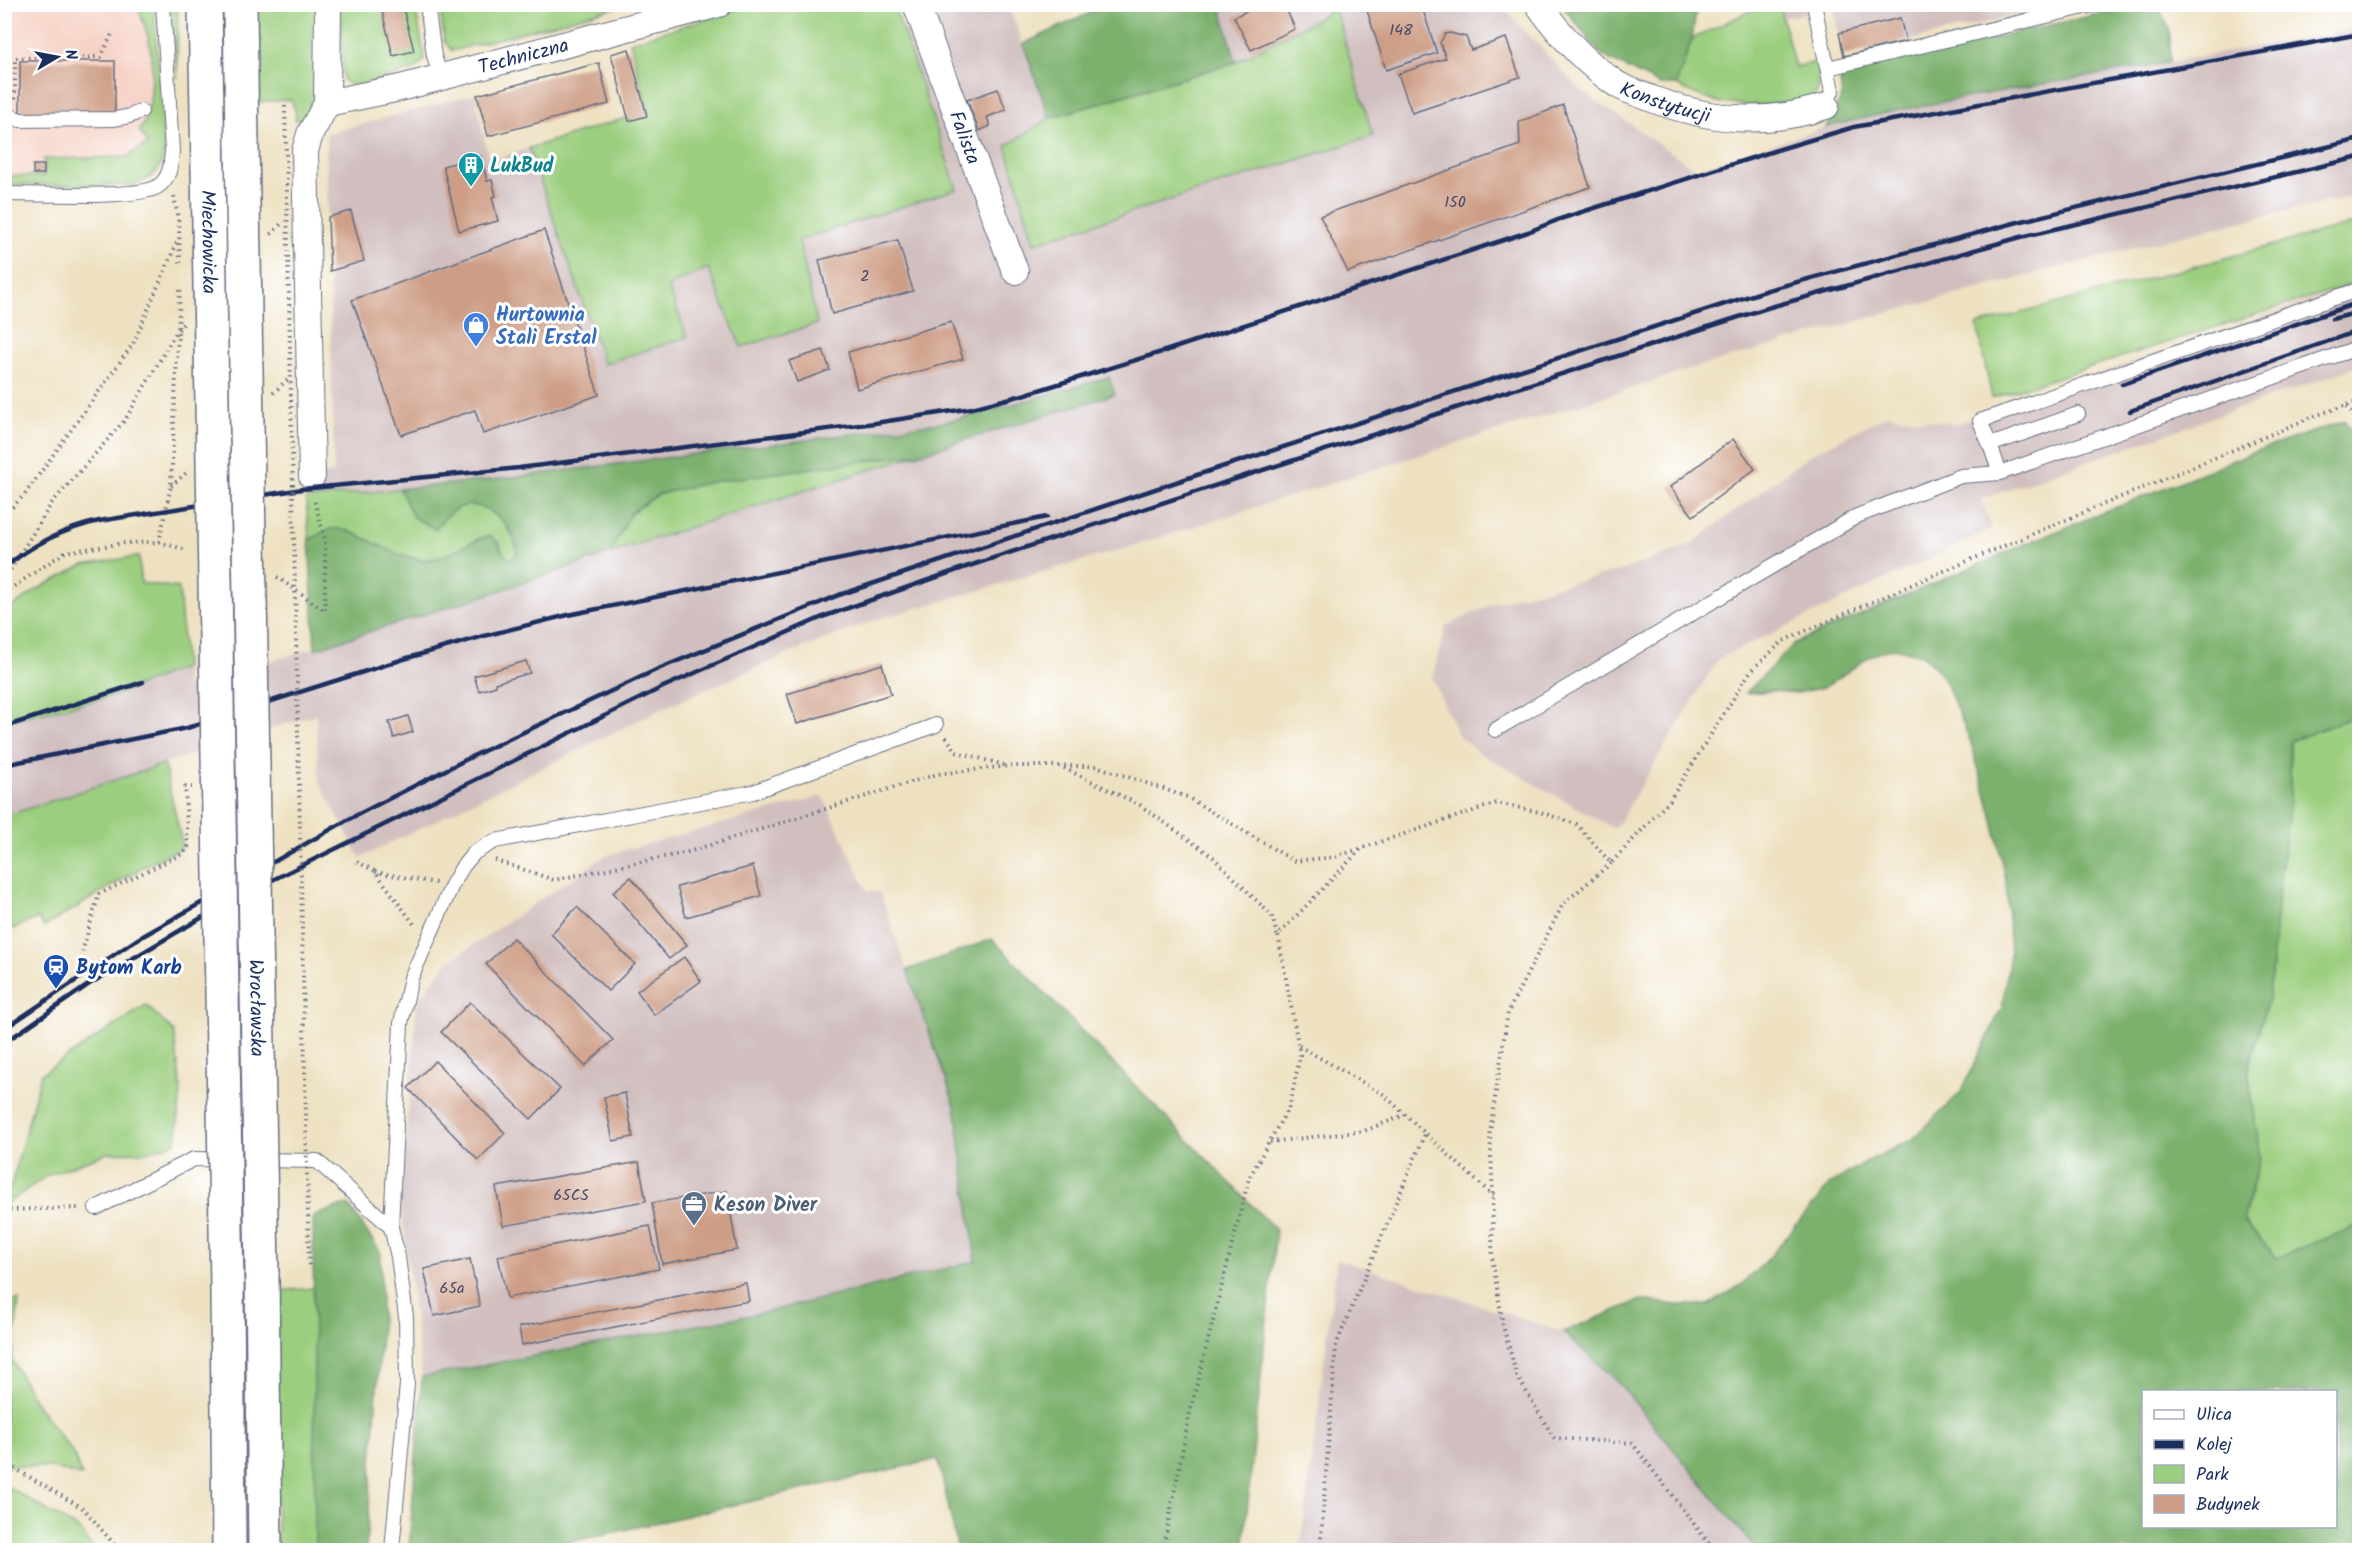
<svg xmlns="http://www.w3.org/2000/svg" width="2364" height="1555" viewBox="0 0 2364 1555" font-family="Kalam,sans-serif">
<rect width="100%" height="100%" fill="#fff"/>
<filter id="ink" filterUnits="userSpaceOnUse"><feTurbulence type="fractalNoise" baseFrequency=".0167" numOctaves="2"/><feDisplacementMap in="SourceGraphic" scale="12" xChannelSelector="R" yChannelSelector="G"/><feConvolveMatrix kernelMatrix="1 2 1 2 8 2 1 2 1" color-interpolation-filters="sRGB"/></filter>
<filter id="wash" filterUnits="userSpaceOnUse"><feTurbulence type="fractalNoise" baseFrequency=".008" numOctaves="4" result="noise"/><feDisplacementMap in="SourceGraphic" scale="24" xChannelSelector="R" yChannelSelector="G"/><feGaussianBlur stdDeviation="1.35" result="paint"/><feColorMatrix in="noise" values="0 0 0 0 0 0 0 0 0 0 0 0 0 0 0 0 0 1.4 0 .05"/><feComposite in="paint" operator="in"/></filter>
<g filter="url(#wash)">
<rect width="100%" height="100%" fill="#eee1c1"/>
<path fill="#f6d2c5" d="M4,5h150l10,145 -2,15 -9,11 -4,4 -16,5h-128z"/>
<g fill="#d1bfbf">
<path d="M970,4l38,1 43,113 185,-56 -16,-57 280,-1 78,84 117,81 131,-42 73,-18 88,-14 372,-67v167l-172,39 -315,83 -174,50 -571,181 -252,72 -78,30 -140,61 -297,147 -41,-77 -3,-67 -311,102 -1,-95 109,-25 72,-29v21l283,-88 68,-19 74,-28 312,-100 130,-39 -28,-12 -86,21 -446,57 -186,19v-22l28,-4 -8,-339 149,-40 14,67 413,-131z"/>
<path d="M2056,4l1,2 -213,50 -11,-49 -50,11 -4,-13z"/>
<path d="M2359,283v83l-378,133 11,30 -274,130 -103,170 -139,-78 -18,-16 -26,-57 14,-52 51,-24 126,-32 67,-25 120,-90 77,-40 69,9z"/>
<path d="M823,796l44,95 13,2 75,213 21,155 -209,51 -345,65 -22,-175 17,-200 30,-39 158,-107z"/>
<path d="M1337,1259l226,73 53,48 141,170h-457z"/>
</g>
<g fill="#9bce7e" stroke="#5b7e6e" stroke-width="1.5">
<path d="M137,5h17l10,145c-1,20 -12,29 -31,35h-128l-1,-9h40v-17l82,-2 22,-13 -9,-14c15,-16 14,-62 11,-84 -2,-14 -8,-27 -13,-41z"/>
<path d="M171,5h7l-1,74z"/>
<path d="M254,5h70v75l-17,42 -12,-2 1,-7 -5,-13 -38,2z"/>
<path d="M341,5h74l10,55 -11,10 -61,17 -10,-7z"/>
<path d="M440,5v-1l185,1 -173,46 -8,-10z"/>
<path d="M751,5h143l63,184 -158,51 18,84 -76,23 -33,-79 -40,18 19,51 -83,27 -75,-216 119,-37 -18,-69z"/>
<path d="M1762,5h17l16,62 21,-5c3,9 6,19 2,28 -10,22 -87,16 -108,10 -11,-3 -23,-10 -34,-15l16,-46z"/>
<path d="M1335,9l38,127 -339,107 -28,-97 44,-28 186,-56z"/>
<path d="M2359,222v60l-367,116 -15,-73z"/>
<path d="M922,453l-312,100 21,-40 28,-19 51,-12z"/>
<path d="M400,489l13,28 22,12c8,-9 17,-21 29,-23 26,-6 53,25 53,48l-7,6 -6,-3 -5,-15 -19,-4 -34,18 -21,4 -35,-8 -43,-22 -16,-1 -22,11 -3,-41z"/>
<path d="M139,556l2,27 38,5 6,79 -72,29 -108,25v-109l33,-23 45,-24z"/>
<path d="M2359,715v510l-82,33 -34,-38 17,-62 -12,-90 21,-73 9,-100 12,-96v-58z"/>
<path d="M164,764l19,83 -37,18 -102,62 -6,-9 -33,14v-116z"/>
<path d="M146,1005l28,27 7,57 -5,54 -30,9 -39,1 -59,22 -42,29 35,-130z"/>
<path d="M315,1288v262h-38l-3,-259z"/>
<path d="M19,1300l-7,60 25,45 36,48 9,23 -34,-9 -43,-1v-163z"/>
<path d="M5,1485l75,45 14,20h-89z"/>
</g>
<g fill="#7cb16d" stroke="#4c7066" stroke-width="1.5" fill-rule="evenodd">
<path d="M1092,5h128l16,57 -186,56 -27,-74 71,-33z"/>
<path d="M1562,5h135l-5,34 -16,46h-16l-59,-30z"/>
<path d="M2138,5h20l12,26v31c-114,21 -231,37 -344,65l16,-31 -3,-23z"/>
<path d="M1109,377l6,17 -193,59 -212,29 -51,12 -28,19 -21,40c-97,36 -197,64 -295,96l-6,-109c7,-3 14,-9 21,-11 24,-5 65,33 96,31 25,-2 42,-21 65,-24 12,9 9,18 19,24l7,-6c1,-23 -27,-54 -53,-48 -12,2 -21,15 -29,23l-22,-12 -13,-28 92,-9 446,-57 37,-8z"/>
<path d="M2345,421l15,26 -1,268 -69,26v58l-12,96 -9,100 -21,73 12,90 -17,62 34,38 82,-33v325h-602l-141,-170 -53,-48 78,-32 35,5h33l32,-20 28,-27 60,-73 35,-22 49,-24 48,-47 41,-85 8,-53 -4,-74 -15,-69 -21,-71 -22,-52 -9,-17 -17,-16 -28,-7 -22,7 -47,32 -27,6 -27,-2 -25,2 49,-50 240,-103 221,-89zM2144,1392h192v134h-192z"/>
<path d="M992,939l284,291 -33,320h-285l-20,-91 -403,91h-126l13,-173 345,-65 209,-51 -21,-155 -48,-136z"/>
<path d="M348,1204l33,49v80l-15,217h-51l-2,-334z"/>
</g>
<g id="blocks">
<g fill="#cd9d85">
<path d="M389,4h13l12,47 -21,5 -12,-49z"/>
<path d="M1261,4h23l11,25 -44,21 -17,-33z"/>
<path d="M1365,4h56l16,49 -51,17z"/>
<path d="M1900,18l6,23 -62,15 -5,-23z"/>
<path d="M1450,33l16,4 5,13 35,-12 14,39 -108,36 -14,-39 48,-16 -6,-15 5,-9z"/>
<path d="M629,49l18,67 -18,5 -18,-67z"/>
<rect x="20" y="61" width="95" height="53"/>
<path d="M599,63l10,41 -121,32 -11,-41z"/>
<path d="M998,89l8,21 -19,7 3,9 -11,5 -12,-31z"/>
<path d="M1563,105l27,82 -242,85 -28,-56 200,-71 -1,-23z"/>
<path d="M481,156l6,25 5,-1 4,16 -4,1 6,24 -39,10 -16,-65z"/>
<rect x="33" y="165" width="11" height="9"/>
<path d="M351,211l13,50 -34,10 -2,-54z"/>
<path d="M544,230l55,165 -116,39 -8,-24 -74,25 -49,-135z"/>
<path d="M898,240l15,51 -81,23 -13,-54z"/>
<path d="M951,322l12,37 -106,30 -9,-37z"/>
<path d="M823,350l7,20 -33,12 -8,-21z"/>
<path d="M1733,439l22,30 -62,47 -23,-29z"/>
<path d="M526,661l4,12 -35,10 1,3 -17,5 -5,-15z"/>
<path d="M882,664l9,30 -94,30 -10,-30z"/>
<path d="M408,716l5,16 -19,6 -5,-16z"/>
<path d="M753,866l8,30 -75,21 -9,-30z"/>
<path d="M631,877l56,68 -18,14 -56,-67z"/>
<path d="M577,907l58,57 -27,27 -57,-57z"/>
<path d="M513,938l100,102 -28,26 -99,-102z"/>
<path d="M684,957l17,24 -47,34 -17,-24z"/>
<path d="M470,1002l90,87 -29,30 -90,-87z"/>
<path d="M435,1061l70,72 -27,27 -70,-72z"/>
<path d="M625,1093l8,44 -20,4 -9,-44z"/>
<path d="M639,1162l7,39 -143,25 -7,-39z"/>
<path d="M727,1191l10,59 -75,14 -10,-61z"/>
<path d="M650,1226l9,43 -152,29 -9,-42z"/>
<path d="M470,1259l10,47 -46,10 -10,-47z"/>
<path d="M746,1283l3,18 -227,44 -3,-18z"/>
</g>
</g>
</g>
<g filter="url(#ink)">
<use href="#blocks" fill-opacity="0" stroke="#656d81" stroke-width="1.5"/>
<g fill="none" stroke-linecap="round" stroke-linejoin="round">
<g stroke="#656d81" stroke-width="16">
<g id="lane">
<path d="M427,4l7,52 7,21"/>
<path d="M1814,4l18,87 -6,15"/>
<path d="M1828,68l269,-64"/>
<path d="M4,113l16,7 95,-1 15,-3 11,-5"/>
<path d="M4,194c29,0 134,5 153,-7 13,-8 14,-22 15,-36l-9,-147"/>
<path d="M2078,414l-88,31 10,28 360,-126"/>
<path d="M1990,445l-10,-24 380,-132"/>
<path d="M1495,730l362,-214 104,-40 39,-3"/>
<path d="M96,1208l98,-49 123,2 74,66"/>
<path d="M392,1550l15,-166 -1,-67 -8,-60 -7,-30 10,-204 10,-45 41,-93 11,-19 12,-14 20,-11 258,-49 183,-67"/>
</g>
</g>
<g stroke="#656d81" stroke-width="28">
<g id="street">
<path id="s1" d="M916,4l99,267"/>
<path id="s2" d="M1538,4c22,31 48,60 80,81 10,6 23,9 34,14 59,22 113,27 174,7"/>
<path id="s3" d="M327,103l73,-15 319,-84"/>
<path d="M312,476l-7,-325 5,-17 17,-31 1,-99"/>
</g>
</g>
<g stroke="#656d81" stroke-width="36">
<g id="secondary">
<path d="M205,4l3,164"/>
<path d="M240,4l2,140"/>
<path d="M262,1273l3,277"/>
<path d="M227,1287l2,263"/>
</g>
</g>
<g stroke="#656d81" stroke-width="4" stroke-dasharray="1.5 4.5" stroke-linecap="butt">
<path d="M106,10v-6"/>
<path d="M15,99v-41l86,-1 11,-23"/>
<path d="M174,196l5,28 1,39"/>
<path d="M271,234l12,-12"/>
<path d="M273,393l14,-13"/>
<path d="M2347,405l13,-4"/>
<path d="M171,486l15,-13"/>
<path d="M4,516l21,-22 108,-150 45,-104"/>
<path d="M159,542l28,8"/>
<path d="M277,577l48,34v-71l-11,-41"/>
<path d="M4,580l48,-77 73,-83 52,-89 7,-8"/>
<path d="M4,593l61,-41 60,-9 34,-1 12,-56 9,-197"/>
<path d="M946,737l11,15 47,13"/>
<path d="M1064,768l76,37 73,52 59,59 5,19"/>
<path d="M495,860l59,20 134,-28 249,-78 72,-8h87l91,31 107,64 41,-4 162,-54 43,9 36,12 35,39 59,-63 80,-128 33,-31 137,-60 397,-166 30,-10 13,21"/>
<path d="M357,862l18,9 41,56"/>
<path d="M1611,863l-48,41 -55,108 -18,119 3,65 -1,61 11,69 14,50 37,62 78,5 82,107"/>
<path d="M375,872l61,11"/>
<path d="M82,952l17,-58 85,-41 4,-6 -3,-60h7"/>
<path d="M1299,1046l84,48 110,102"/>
<path d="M1270,1142l94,-11 41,-16"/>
<path d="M4,1210l75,-2"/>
<path d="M4,1462l80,47 35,41"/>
<path d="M1163,1550l27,-138 59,-234 41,-73 10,-50 -22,-120 83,-86"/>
<path d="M1320,1550l16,-205 89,-211"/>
</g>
<use href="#lane" stroke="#fff" stroke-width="14"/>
<use href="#street" stroke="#fff" stroke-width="26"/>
<use href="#secondary" stroke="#fff" stroke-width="33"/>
<g stroke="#1b2f5e" stroke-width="4.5">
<path d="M2332,319l28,-7"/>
<path d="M2122,384l238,-82"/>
<path d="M2130,411l230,-81"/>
<path d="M4,568c29,-24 59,-39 95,-47l203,-32 217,-21 356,-45 97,-15 51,-13 145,-45 360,-118 32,-13 220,-70 74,-22 506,-93"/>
<path d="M4,727l139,-45"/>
<path d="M4,765l183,-37 217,-69 80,-23 84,-21 479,-98"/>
<path d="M4,1029l132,-89 215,-122 122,-62 185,-87 181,-74 361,-121 568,-184 250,-68 342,-83"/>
<path d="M4,1043l87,-60 139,-82 433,-214 162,-71 141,-49 297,-97 504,-162 254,-71 339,-80"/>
</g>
<g stroke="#656d81" stroke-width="36" stroke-linecap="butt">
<g id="secondary-bridge">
<path id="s4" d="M242,144l20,1129"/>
<path id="s5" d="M208,168l19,1119"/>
</g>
</g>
<path stroke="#656d81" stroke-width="4" stroke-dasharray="1.5 4.5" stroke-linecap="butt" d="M285,106l24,1161"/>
<use href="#secondary-bridge" stroke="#fff" stroke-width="33"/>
</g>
</g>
<defs>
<g id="building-pin" transform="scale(1.35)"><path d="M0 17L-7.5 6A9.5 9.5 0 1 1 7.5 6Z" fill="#0f9aa8" stroke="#fff"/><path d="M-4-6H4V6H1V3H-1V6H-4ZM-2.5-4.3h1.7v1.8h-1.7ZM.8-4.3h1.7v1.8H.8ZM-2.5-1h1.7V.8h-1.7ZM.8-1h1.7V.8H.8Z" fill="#fff"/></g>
<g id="shop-pin" transform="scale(1.35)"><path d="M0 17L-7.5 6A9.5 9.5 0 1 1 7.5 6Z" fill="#3f7fe0" stroke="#fff"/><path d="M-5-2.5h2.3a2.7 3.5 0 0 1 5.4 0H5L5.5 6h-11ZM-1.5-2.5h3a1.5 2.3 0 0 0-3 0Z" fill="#fff"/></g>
<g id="station-pin" transform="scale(1.35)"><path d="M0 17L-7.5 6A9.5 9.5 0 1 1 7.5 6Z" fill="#1a4fb4" stroke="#fff"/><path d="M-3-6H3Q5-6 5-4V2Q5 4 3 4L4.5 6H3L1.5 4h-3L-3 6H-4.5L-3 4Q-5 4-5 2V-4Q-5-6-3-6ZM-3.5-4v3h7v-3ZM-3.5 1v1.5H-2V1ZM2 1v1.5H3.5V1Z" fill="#fff"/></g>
<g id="office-pin" transform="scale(1.35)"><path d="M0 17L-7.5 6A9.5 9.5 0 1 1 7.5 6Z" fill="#5c6f8a" stroke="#fff"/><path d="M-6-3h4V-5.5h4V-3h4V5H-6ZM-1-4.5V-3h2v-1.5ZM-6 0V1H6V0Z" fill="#fff"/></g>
</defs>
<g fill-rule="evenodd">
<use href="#building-pin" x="471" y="165"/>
<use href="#shop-pin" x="476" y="325"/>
<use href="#station-pin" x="56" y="967"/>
<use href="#office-pin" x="694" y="1204"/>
</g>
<g text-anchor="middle" stroke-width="6" stroke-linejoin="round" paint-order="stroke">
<g font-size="16" fill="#484a68">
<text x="1401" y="35">148</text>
<text x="1455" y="207">150</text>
<text x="865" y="281">2</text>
<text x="571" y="1200">65CS</text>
<text x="452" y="1293">65a</text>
</g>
<g font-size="20" fill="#1b2f5e" stroke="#fff">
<text dy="7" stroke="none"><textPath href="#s3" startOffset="202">Techniczna</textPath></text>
<text dy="7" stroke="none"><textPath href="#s2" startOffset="165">Konstytucji</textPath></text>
<text dy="7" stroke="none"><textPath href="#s1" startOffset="142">Falista</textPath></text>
<text dy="7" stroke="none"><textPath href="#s5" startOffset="74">Miechowicka</textPath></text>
<text dy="7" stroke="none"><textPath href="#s4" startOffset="864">Wrocławska</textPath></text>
</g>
<g font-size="20" font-weight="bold" fill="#0d838f" stroke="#fff" text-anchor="start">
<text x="490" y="172">LukBud</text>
</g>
<g font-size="20" font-weight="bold" fill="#366cbe" stroke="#fff" text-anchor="start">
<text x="496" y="321">Hurtownia<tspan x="496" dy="23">Stali Erstal</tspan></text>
</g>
<g font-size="20" font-weight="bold" fill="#164399" stroke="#fff" text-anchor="start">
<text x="76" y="974">Bytom Karb</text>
</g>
<g font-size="20" font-weight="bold" fill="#4e5e75" stroke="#fff" text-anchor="start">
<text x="714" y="1211">Keson Diver</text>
</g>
</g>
<rect width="2364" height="1555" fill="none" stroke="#fff" stroke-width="24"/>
<rect x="2142" y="1390" width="195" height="138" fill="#ffffff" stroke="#a4acbf" stroke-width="1.5"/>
<rect x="2154" y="1410" width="30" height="9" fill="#ffffff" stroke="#a4acbf" stroke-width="1.5"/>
<text x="2196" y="1420" font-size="18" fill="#1b2f5e">Ulica</text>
<rect x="2154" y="1440" width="30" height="9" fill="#1b2f5e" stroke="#a4acbf" stroke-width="1.5"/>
<text x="2196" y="1450" font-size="18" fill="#1b2f5e">Kolej</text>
<rect x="2154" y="1465" width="30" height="18" fill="#9bce7e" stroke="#a4acbf" stroke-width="1.5"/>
<text x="2196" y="1480" font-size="18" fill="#1b2f5e">Park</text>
<rect x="2154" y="1495" width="30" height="18" fill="#cd9d85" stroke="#a4acbf" stroke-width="1.5"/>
<text x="2196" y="1510" font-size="18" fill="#1b2f5e">Budynek</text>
<g transform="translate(57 57) rotate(80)" stroke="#ffffff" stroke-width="4.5" paint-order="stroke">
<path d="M0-4.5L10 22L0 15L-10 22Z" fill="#1b2f5e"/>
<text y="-9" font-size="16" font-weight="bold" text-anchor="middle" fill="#1b2f5e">N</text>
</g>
</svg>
